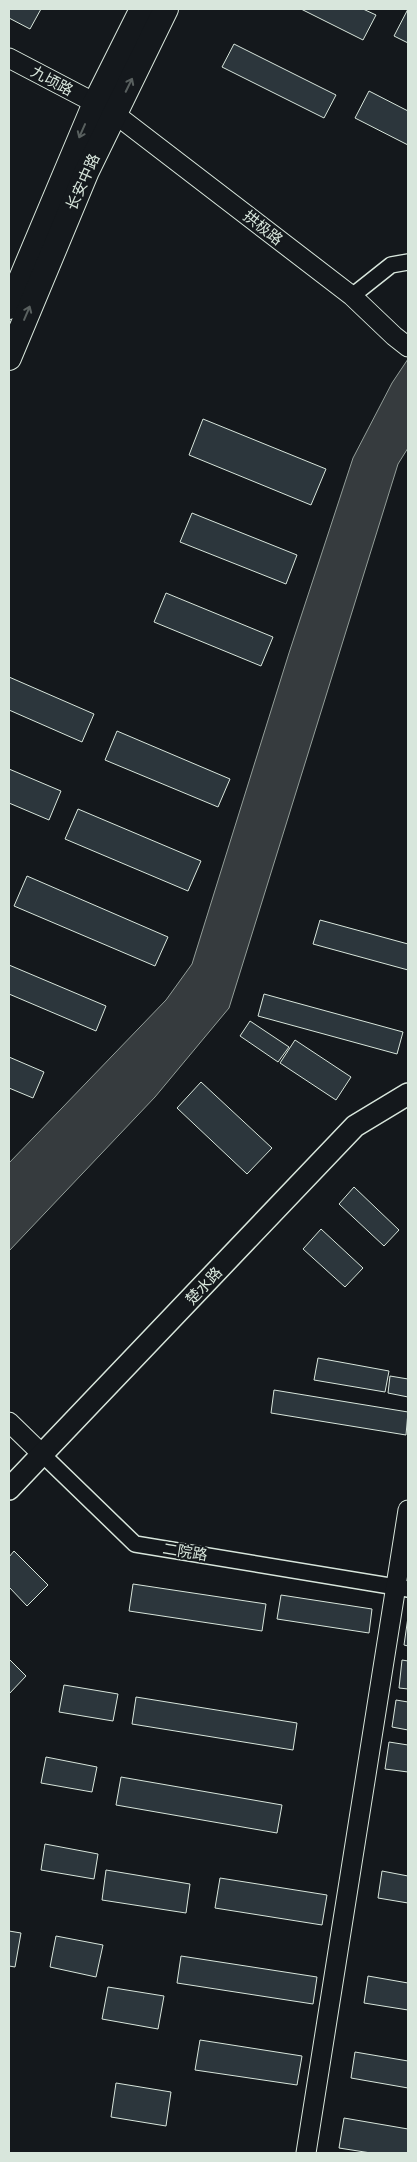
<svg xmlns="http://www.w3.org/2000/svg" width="417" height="2162" viewBox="0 0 417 2162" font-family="'IBM Plex Sans','Noto Sans SC',sans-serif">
<rect width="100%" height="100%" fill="#14181c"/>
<path fill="#363b3e" stroke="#939e99" d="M408,359v89l-10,16 -169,544 -74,89 -146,154v-88l157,-163 26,-36 97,-311 64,-195 39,-75z"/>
<g fill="#2c363c" stroke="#d8e6dc">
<path d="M9,9h32l-11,20 -21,-11z"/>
<path d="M301,9h62l13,6 -13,25z"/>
<path d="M408,9v34l-14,-7z"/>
<path d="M234,44l102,51 -12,23 -102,-51z"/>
<path d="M369,91l39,20v34l-53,-27z"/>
<path d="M203,419l123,50 -15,36 -122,-50z"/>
<path d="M192,513l105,42 -11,29 -106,-42z"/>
<path d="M166,593l107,44 -12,29 -107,-44z"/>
<path d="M9,677l85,37 -12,28 -73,-32z"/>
<path d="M117,731l113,48 -12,28 -113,-47z"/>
<path d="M9,769l52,22 -12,29 -40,-17z"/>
<path d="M78,809l123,52 -13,30 -123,-52z"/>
<path d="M27,876l141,61 -13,29 -141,-60z"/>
<path d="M320,920l88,24v26l-95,-26z"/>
<path d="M9,965l97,41 -10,25 -87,-37z"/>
<path d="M264,994l139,38 -6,22 -139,-38z"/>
<path d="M250,1021l39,26 -11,15 -38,-26z"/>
<path d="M295,1040l56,37 -15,23 -56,-37z"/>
<path d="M9,1057l35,15 -11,26 -24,-10z"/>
<path d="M201,1082l71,66 -25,26 -70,-66z"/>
<path d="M354,1187l45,43 -15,16 -45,-42z"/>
<path d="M321,1229l42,39 -18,19 -42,-38z"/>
<path d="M318,1358l71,13 -4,21 -71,-12z"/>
<path d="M390,1376l18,3v18l-20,-4z"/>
<path d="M274,1390l134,22 -2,23 -135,-22z"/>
<path d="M14,1551l34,34 -21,21 -18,-19v-30z"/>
<path d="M133,1584l133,20 -4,27 -133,-20z"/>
<path d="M281,1595l91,14 -3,24 -92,-14z"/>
<path d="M408,1617v29l-4,-1z"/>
<path d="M9,1659l17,17 -17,18z"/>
<path d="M402,1660l6,1v28l-9,-1z"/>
<path d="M64,1685l54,9 -5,27 -54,-9z"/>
<path d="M136,1697l161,26 -4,27 -161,-26z"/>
<path d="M396,1700l12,2v28l-16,-3z"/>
<path d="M389,1742l19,3v27l-23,-3z"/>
<path d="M46,1757l51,10 -5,25 -51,-9z"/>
<path d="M121,1777l161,28 -5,28 -161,-28z"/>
<path d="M45,1844l53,10 -4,25 -53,-9z"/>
<path d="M106,1870l84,14 -4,29 -84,-13z"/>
<path d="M382,1871l26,5v27l-30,-5z"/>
<path d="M220,1878l107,17 -5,30 -107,-17z"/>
<path d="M9,1931l12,2 -6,34 -6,-1z"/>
<path d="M56,1936l47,9 -7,32 -46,-10z"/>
<path d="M181,1956l136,21 -4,27 -136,-21z"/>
<path d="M368,1976l40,7v27l-44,-7z"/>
<path d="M108,1987l56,9 -6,33 -56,-10z"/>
<path d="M200,2040l102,16 -5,29 -102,-15z"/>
<path d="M355,2052l53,9v27l-57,-10z"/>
<path d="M116,2083l55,9 -5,34 -55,-9z"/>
<path d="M344,2118l64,11v24h-37l-32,-5z"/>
</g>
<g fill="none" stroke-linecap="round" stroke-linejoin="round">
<g stroke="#d8e6dc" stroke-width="18">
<g id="minor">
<path d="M352,296l39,-31 17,-3"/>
<path d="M43,1455l92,89 273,45"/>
</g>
</g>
<g stroke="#d8e6dc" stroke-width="21">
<g id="tertiary">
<path d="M9,58l86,45"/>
<path d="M115,114l237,182 42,40 14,11"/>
<path d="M9,1422l34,33"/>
<path d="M306,2153l102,-643"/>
</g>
</g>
<g stroke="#d8e6dc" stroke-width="24">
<path id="secondary" d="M9,1489l346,-363 53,-32"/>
</g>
<g stroke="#d8e6dc" stroke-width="26">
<g id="primary">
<path d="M9,307l86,-204 47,-94"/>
<path d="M9,358l78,-187 79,-162"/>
</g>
</g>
<use href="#minor" stroke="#14181c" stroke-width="15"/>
<use href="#tertiary" stroke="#14181c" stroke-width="19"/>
<use href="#secondary" stroke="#14181c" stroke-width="21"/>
<use href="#primary" stroke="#14181c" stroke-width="24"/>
</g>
<defs><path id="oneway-shaft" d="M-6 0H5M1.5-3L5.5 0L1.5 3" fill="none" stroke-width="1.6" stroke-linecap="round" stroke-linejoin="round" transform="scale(1.25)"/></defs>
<g stroke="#59605f">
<use href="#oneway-shaft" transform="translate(129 85) rotate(-64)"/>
<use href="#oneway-shaft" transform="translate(82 131) rotate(114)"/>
<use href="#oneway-shaft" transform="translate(27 313) rotate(-67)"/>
</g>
<g text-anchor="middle" stroke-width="4" stroke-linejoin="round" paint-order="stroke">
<g font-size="15" fill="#d8e6dc" stroke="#14181c">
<text transform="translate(52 81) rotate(28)" y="5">九顷路</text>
<text transform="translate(83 182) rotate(-66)" y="5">长安中路</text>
<text transform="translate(263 228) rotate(38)" y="5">拱极路</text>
<text transform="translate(204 1286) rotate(-47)" y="5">楚水路</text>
<text transform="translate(185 1552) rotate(9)" y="5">二院路</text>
</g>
</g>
<rect width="417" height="2162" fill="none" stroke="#d8e6dc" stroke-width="20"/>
</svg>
